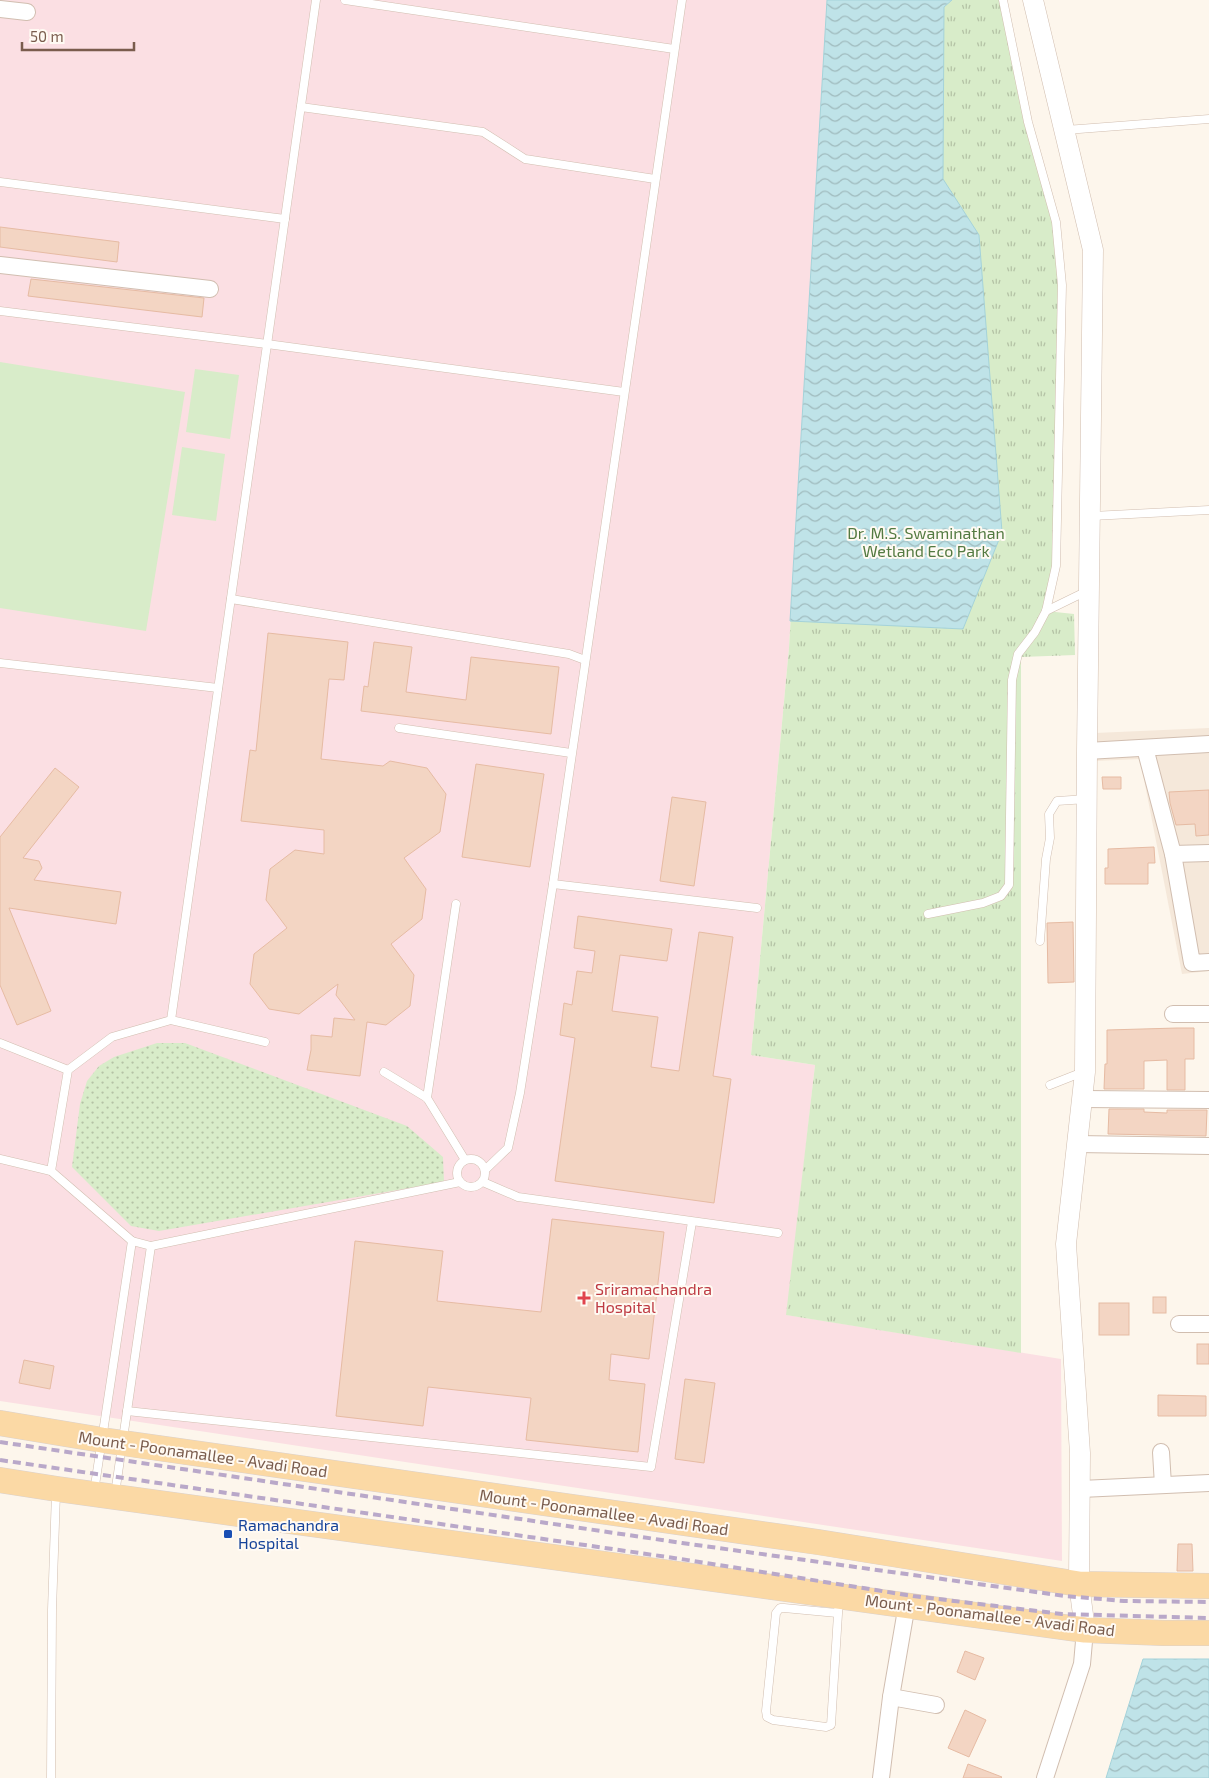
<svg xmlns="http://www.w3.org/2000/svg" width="1209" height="1778" viewBox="0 0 1209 1778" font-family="'Exo 2',sans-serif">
<defs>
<pattern id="grass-dots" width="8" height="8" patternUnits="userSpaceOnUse" patternTransform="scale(1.25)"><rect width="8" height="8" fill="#d8ecc9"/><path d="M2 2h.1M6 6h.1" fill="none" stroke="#b4c2a5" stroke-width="1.8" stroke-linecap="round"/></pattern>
<pattern id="park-tufts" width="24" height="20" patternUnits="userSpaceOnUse" patternTransform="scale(1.25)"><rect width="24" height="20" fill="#d8ecc9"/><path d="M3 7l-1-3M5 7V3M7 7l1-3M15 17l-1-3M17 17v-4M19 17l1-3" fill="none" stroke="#b4c2a5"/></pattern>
<pattern id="water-waves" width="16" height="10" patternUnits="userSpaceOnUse" patternTransform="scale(1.25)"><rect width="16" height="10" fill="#bfe3e8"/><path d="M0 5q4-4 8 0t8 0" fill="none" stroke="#a0bbbe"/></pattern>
</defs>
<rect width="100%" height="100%" fill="#fdf6ec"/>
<path fill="#f5e8da" d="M1209,728v243l-27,3 -42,-215 -45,2v-28z"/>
<path fill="#fbdfe3" d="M0,0h827l-38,648 -38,407 64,10 -28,250 274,44 1,202 -1062,-160z"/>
<path fill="url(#grass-dots)" d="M157,1043h28l222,83 36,31 1,25 -285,49 -28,-5 -59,-59 8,-63 7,-23 12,-15 15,-9z"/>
<path fill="url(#park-tufts)" d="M827,0h176l46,198 13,87 -6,280 -10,46 28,3 1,41 -54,2v696l-235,-38 29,-250 -64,-10 38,-407z"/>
<g fill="#d8ecc9">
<path d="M0,362l185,30 -39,239 -146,-23z"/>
<path d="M195,369l44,6 -9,64 -44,-7z"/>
<path d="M182,447l43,7 -9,67 -44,-6z"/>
</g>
<g fill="url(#water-waves)" stroke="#a5d3da">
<path d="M827,0h125l-8,7 -1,172 36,56 23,297 -39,97 -173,-8z"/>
<path d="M1143,1659h66v119h-103z"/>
</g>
<g fill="#f3d5c3" stroke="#e6bba3">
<path d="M0,227l119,15 -2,20 -117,-15z"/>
<path d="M31,279l173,19 -2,19 -174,-21z"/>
<path d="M268,633l80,9 -4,38 -15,-1 -8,80 62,7 7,-5 37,7 19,26 -6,38 -36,26 22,31 -4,30 -31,25 23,31 -4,31 -24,19 -19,-3 -7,54 -53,-6 4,-20v-15l21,2 2,-19 21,2 -19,-25 2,-11 -39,30 -30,-5 -19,-25 4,-30 33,-26 -21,-28 4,-31 25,-19 29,4v-24l-83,-9 9,-71 6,1z"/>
<path d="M374,642l38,5 -6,45 60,8 5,-43 88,10 -8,67 -190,-23 3,-25 4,1z"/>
<path d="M476,764l68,10 -14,93 -68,-10z"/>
<path d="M55,768l24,19 -56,71 16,3 3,7 -8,12 87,12 -5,32 -107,-16 42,103 -34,14 -17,-40v-148z"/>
<path d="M1102,777h19v12h-18z"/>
<path d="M1209,790v45l-13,1 -1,-12 -19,1 -6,-22 -1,-11z"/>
<path d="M672,797l34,5 -12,84 -34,-5z"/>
<path d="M1154,847l1,16h-7v21h-43v-16h3v-19z"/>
<path d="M578,916l94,13 -5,32 -47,-6 -8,56 46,6 -7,50 28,4 20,-139 34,5 -20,139 18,3 -17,124 -159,-22 20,-143 -15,-3 4,-32 8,2 5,-34 15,2 3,-22 -21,-3z"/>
<path d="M1073,922l1,60 -26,1 -1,-60z"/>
<path d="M1177,1028h17v31h-9v31h-18v-30l-23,1v28h-40l1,-25h2v-34z"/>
<path d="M1109,1109h35v3l23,1v-3h40l-1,26 -98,-2z"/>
<path d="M552,1219l112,13 -15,127 -38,-5 -2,26 36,4 -7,68 -112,-12 5,-42 -103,-11 -5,39 -87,-10 19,-175 88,10 -6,50 104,11z"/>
<rect x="1153" y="1297" width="13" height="16"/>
<rect x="1099" y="1303" width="30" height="32"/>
<rect x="1197" y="1344" width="12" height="20"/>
<path d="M24,1360l30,6 -4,23 -31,-6z"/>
<path d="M685,1379l30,4 -11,80 -29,-4z"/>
<path d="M1158,1395l48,1v20h-48z"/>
<path d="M1178,1544h14l1,27h-16z"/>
<path d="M965,1651l19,7 -9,22 -18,-8z"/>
<path d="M965,1710l21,10 -17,37 -21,-9z"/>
<path d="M968,1764l34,13 -1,1h-38z"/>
</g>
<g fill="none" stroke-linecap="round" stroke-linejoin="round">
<g stroke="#d1beb0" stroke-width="9">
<g id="service">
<path d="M345,0l329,49"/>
<path d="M301,107l182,25 42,27 130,20"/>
<path d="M1066,130l143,-11"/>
<path d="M0,182l285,37"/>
<path d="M0,311l267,33 357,48"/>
<path d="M1092,516l117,-6"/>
<path d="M231,599l338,55 16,6"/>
<path d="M1046,611l41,-20"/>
<path d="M0,663l218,25"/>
<path d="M399,728l172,25"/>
<path d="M553,884l204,24"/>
<path d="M928,914l55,-11 18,-7 8,-11 3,-205 6,-26 17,-22 11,-21 10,-45 6,-281 -6,-63 -28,-100 -25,-122"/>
<path d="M1040,941l6,-82 4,-21 -1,-24 8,-13 30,-2"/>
<path d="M171,1020l145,-1020"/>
<path d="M0,1043l68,27"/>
<path d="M384,1072l43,26 38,62"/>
<path d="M1050,1085l33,-13"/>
<path d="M427,1098l29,-194"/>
<circle cx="471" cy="1173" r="14"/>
<path d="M0,1159l51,12 81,70 19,5 309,-64"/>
<path d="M485,1170l23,-22 12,-55 33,-209 129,-884"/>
<path d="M51,1171l17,-101 44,-33 59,-17 94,22"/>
<path d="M483,1182l35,15 260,36"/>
<path d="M127,1411l524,56 41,-245"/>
<path d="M94,1492l38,-251"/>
<path d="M115,1494l36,-248"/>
<path d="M837,1613l-53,-5h-4l-4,5 -10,98 1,6 6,3 53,7 5,-2 8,-127"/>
<path d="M51,1778l1,-168 4,-117"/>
</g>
</g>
<g stroke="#d1beb0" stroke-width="18">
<g id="minor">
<path d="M0,9l27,3"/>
<path d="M0,265l210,24"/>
<path d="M1145,748l28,106 19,109 17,-1"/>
<path d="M1087,751l122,-7"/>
<path d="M1173,854l36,-1"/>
<path d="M1173,1014h36"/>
<path d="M1083,1099l126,1"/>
<path d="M1077,1144l132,2"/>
<path d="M1179,1324h30"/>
<path d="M1161,1452l2,33"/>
<path d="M1081,1489l128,-6"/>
<path d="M891,1697l45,8"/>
<path d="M881,1778l10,-81 16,-93"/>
<path d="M1045,1778l37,-114 3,-34"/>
</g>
</g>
<g stroke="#d1beb0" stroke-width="21">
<path id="tertiary" d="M1033,0l60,250 -6,501 -2,321 -19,172 14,209 -1,131 6,46"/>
</g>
<g stroke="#dad1cd" stroke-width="26">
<g id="primary">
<path d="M0,1423l102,17 716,102 261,42 130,2"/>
<path d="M0,1480l57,9 1028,141 79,3h45"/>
</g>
</g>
<use href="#service" stroke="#fff" stroke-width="8"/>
<use href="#minor" stroke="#fff" stroke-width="16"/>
<use href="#tertiary" stroke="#fff" stroke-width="20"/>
<use href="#primary" stroke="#fbd9a5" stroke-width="25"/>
<g stroke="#b9a8c9" stroke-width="4" stroke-dasharray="8 5" stroke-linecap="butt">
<path d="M0,1442l682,101 383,53 59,5 85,1"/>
<path d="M0,1460l681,99 232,37 149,18 147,4"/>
</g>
</g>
<path fill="#e0444e" stroke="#fffaf3" stroke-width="2" d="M581.5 1290.5h5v5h5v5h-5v5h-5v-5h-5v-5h5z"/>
<rect fill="#1a4fb4" stroke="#fffaf3" stroke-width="2" x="223" y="1529" width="10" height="10" rx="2.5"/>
<g text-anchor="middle" stroke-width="4" stroke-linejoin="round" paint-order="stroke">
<g font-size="16" fill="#537a41" stroke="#fffaf3">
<text x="926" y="539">Dr. M.S. Swaminathan<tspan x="926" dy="18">Wetland Eco Park</tspan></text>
</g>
<g font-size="16" fill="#be3a42" stroke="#fffaf3" text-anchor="start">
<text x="595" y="1295">Sriramachandra<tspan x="595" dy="18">Hospital</tspan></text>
</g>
<g font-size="16" fill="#7a5c4d" stroke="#fffaf3">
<text transform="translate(203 1454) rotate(8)" y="6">Mount - Poonamallee - Avadi Road</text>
<text transform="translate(604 1512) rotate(8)" y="6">Mount - Poonamallee - Avadi Road</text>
<text transform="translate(990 1615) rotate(7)" y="6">Mount - Poonamallee - Avadi Road</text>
</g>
<g font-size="16" fill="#164399" stroke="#fffaf3" text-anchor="start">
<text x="238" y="1531">Ramachandra<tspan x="238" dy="18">Hospital</tspan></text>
</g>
</g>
<path d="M22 42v8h112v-8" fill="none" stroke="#7a5c4d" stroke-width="2.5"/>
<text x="30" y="42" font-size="15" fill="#7a5c4d" stroke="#fffaf3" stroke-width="4" paint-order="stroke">50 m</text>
</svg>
